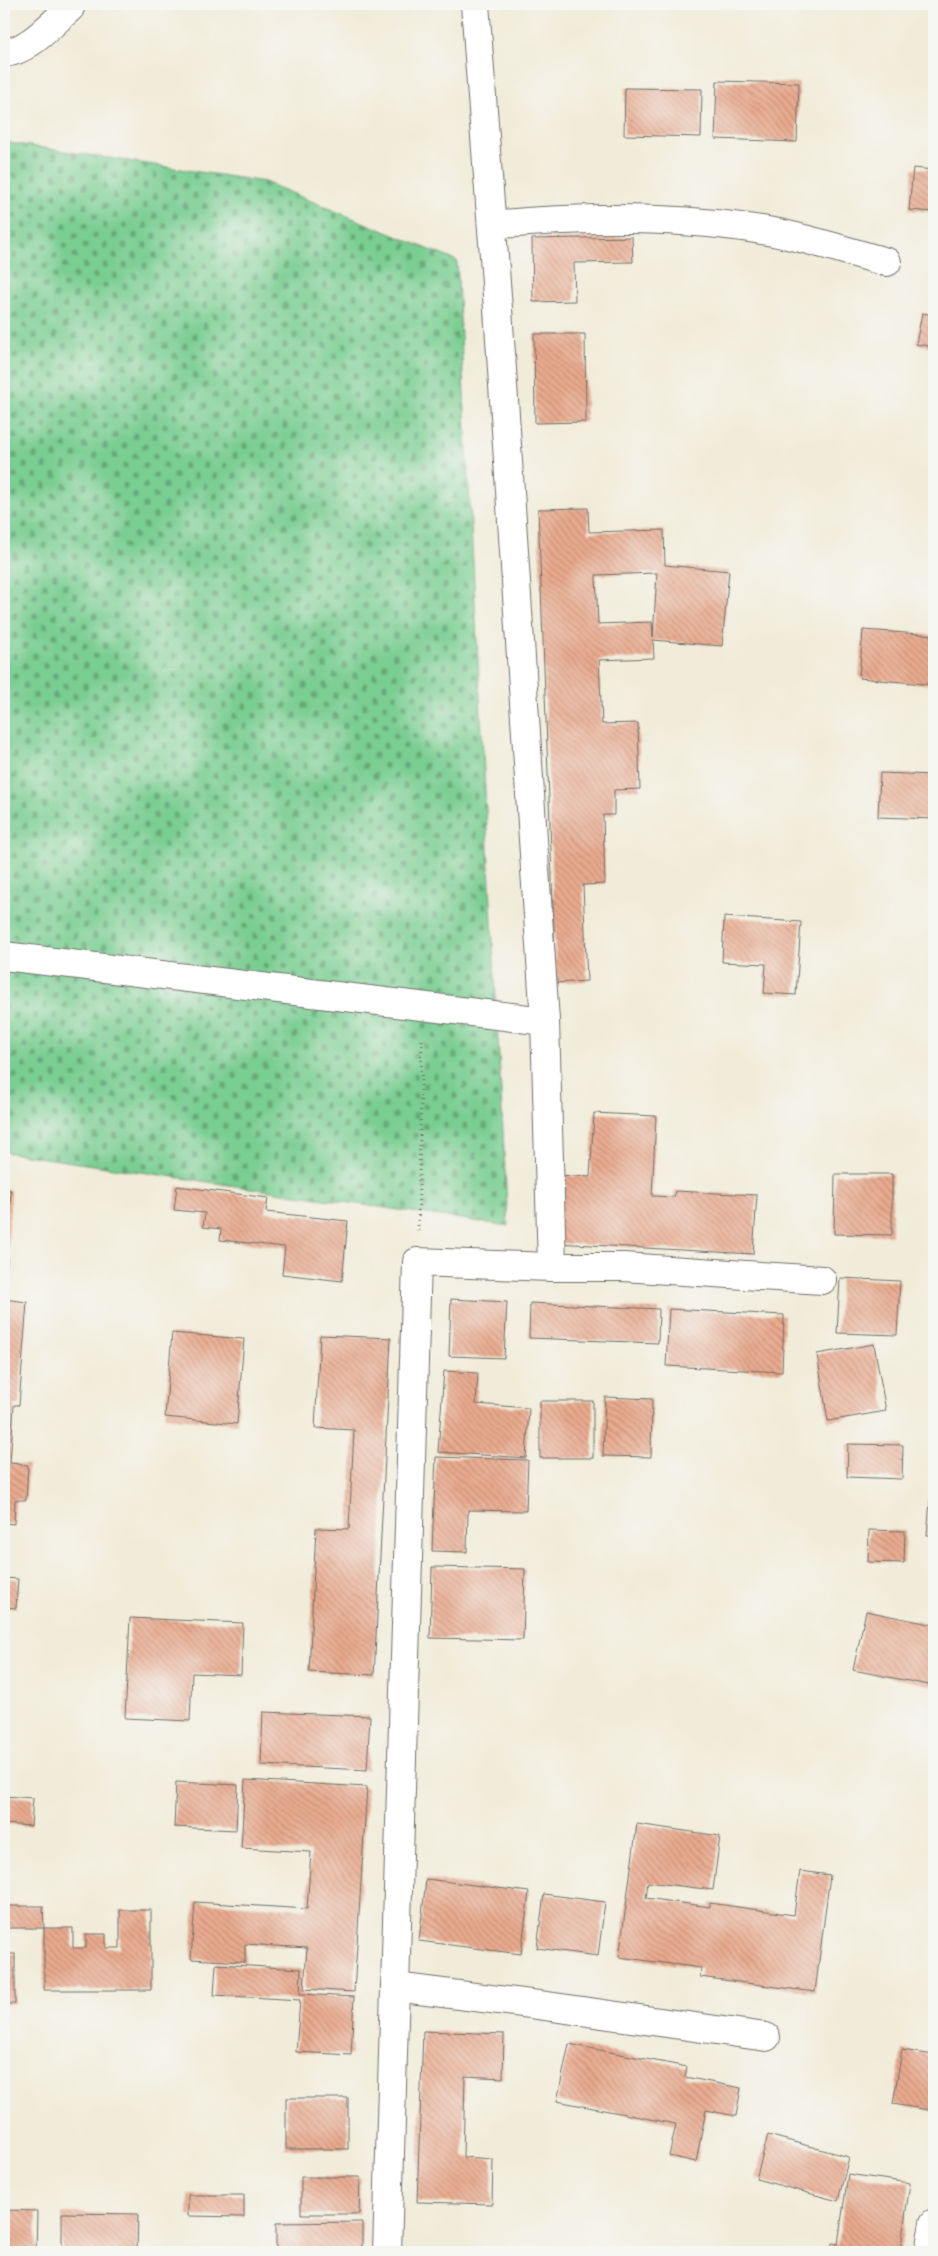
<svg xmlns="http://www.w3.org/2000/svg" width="938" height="2256" viewBox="0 0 938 2256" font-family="Kalam,sans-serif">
<defs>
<pattern id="cemetery-stones" width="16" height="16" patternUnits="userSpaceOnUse" patternTransform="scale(1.25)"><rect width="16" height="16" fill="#7ace92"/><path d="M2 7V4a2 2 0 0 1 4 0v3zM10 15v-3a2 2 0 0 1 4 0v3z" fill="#64a777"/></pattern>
<pattern id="building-back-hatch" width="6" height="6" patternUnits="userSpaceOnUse" patternTransform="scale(1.25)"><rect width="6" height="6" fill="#eaab8f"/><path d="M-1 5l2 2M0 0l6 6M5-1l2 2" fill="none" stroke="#be8b75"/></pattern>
</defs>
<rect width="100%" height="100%" fill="#f6f6f2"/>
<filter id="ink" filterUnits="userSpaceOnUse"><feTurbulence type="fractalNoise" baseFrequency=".02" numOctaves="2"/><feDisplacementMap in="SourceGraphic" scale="10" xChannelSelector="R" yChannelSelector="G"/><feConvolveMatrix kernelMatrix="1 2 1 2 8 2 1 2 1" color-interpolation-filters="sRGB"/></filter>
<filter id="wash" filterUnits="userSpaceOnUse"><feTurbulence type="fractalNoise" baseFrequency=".0096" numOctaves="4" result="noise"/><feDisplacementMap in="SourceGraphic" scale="20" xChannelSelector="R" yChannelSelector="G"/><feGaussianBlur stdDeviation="1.12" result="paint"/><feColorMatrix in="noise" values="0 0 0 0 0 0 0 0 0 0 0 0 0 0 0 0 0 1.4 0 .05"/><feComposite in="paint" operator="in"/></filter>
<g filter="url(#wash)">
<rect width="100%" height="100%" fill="#f1ecd9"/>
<path fill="url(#cemetery-stones)" stroke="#527c5e" d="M4,142l261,40 192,79 51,965 -504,-74z"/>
<g id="blocks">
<g fill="url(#building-back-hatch)" fill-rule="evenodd">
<path d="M717,81l82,2 -2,59 -82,-3z"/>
<path d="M625,88l77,1 -1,48 -77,-2z"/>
<path d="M913,168l21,2v42l-25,-2z"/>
<path d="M632,237l1,25 -59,1 1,38 -42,1 -1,-63z"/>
<path d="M922,313l12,2v32l-18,-3z"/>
<path d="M534,334h51l1,88 -51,1z"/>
<path d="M588,508l1,24 75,-2 1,35 64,6 -7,75 -69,-6 1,18 -55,2 3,64 36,-1 2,66 -26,1v25h-11l2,69 -22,1 4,96 -31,2 -18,-474zM657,573l-4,64 -1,-15 -54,2 -2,-49z"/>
<path d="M863,630l71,5v50l-75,-7z"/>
<path d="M880,773l54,2v44l-56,-2z"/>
<path d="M724,917l77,5 -5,73 -32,-2 2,-29 -44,-2z"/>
<path d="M594,1113l62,3 -4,80 22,1 1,-6 82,4 -4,59 -198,-11 3,-68 32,2z"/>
<path d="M835,1174h57v61l-58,-1z"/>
<path d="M177,1186l91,12 -2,14 82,9 -6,60 -60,-7 3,-27 -65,-7 1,-11 -18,-2 2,-14 -31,-3z"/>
<path d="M4,1190h7l-6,106h-1z"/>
<path d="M840,1278l60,3 -3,54 -60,-2z"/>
<path d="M4,1299l23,3 -8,103h-5l-4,58 18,2 -2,35h-11l-1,24 -10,-1z"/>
<path d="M451,1299l56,3 -3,56 -55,-2z"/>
<path d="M530,1303l129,6 -1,34 -129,-5z"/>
<path d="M669,1309l115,6 -2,57 -116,-6z"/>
<path d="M172,1333l72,6 -7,85 -72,-7z"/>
<path d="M320,1335l71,3 -17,337 -65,-3 7,-144 33,1 5,-99 -39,-2z"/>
<path d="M874,1344l12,67 -58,10 -11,-67z"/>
<path d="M444,1371l34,2 -2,31 53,4 -3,50 -88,-6z"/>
<path d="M605,1397l47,2 -1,58 -48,-1z"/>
<rect x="540" y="1401" width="53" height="57"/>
<path d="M848,1444l55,1 -1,34 -55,-2z"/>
<path d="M436,1457l92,3 -2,51 -58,-1 -1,42 -35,-1z"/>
<path d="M932,1480h2v55h-7z"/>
<path d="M869,1530l36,1 -1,32 -36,-1z"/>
<path d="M432,1567l93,2 -2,71 -93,-2z"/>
<path d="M4,1578l14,1 -2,29 -12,-1z"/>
<path d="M866,1611l68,14v61l-81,-16z"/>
<path d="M130,1618l113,5 -2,52 -49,-2 -2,48 -65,-3z"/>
<path d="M263,1712l107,4 -3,54 -106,-5z"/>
<path d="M245,1780l122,7 -13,205 -50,-3 3,-41 -62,-4v18l-54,-3 4,-57 112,7 4,-57 -70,-4z"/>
<path d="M176,1782l62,3 -2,45 -62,-3z"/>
<path d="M4,1796l29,2 -2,28 -27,-2z"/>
<path d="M637,1824l83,12 -7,54 -65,-8 -2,16 64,9v-4l84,12 6,-44 30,4 -15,117 -115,-15 1,-9 -82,-11z"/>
<path d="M426,1879l103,13 -8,62 -102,-13z"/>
<path d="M544,1894l61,8 -7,54 -61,-8z"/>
<path d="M4,1906h39l1,22h-40z"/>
<path d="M120,1910h31v80h-107v-62h29v20h13v-14h20v14h14z"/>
<rect x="4" y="1954" width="11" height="50"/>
<path d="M216,1964l85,5 -1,25 54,3 -3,58 -55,-3 4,-52 -86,-5z"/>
<path d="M423,2031l81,3 -1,44 -38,-2 -2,81 30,2 -1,45 -75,-2z"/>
<path d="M569,2044l118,23 -2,10 56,11 -5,28 -30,-6 -10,52 -27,-6 7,-32 -119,-23z"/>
<path d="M902,2050l32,5v56l-41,-7z"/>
<rect x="286" y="2098" width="62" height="51"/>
<path d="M768,2135l81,22 -11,44 -82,-22z"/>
<path d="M848,2174l62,9 -10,69h-69l1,-9 6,1z"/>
<path d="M301,2177h59l-1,37h-58z"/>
<path d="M188,2195h56v22l-56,-1z"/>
<path d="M4,2210l33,1 -1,41h-32z"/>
<path d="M62,2213l76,1 -1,38h-75z"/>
<path d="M362,2222v30h-86v-29z"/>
</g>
</g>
</g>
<g filter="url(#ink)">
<use href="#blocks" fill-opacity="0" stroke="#706f68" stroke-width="1"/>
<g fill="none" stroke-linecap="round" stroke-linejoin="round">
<g stroke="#706f68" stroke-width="30">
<g id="minor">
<path d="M475,4l23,305 47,712 7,246"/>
<path d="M4,53c25,-2 47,-29 66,-45l1,-4"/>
<path d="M492,225c89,-9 193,-9 281,7 38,7 76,20 114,30"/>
<path d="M4,956l541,65"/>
<path d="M395,1987l151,19 220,31"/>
<path d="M387,2252l30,-990 135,5h71l199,13"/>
<path d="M929,2252l5,-29"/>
</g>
</g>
<path stroke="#706f68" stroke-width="3" stroke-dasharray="1 4" stroke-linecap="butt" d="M418,1231l4,-194"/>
<use href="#minor" stroke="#fff" stroke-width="28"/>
</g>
</g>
<rect width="938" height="2256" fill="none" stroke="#f6f6f2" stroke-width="20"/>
</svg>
